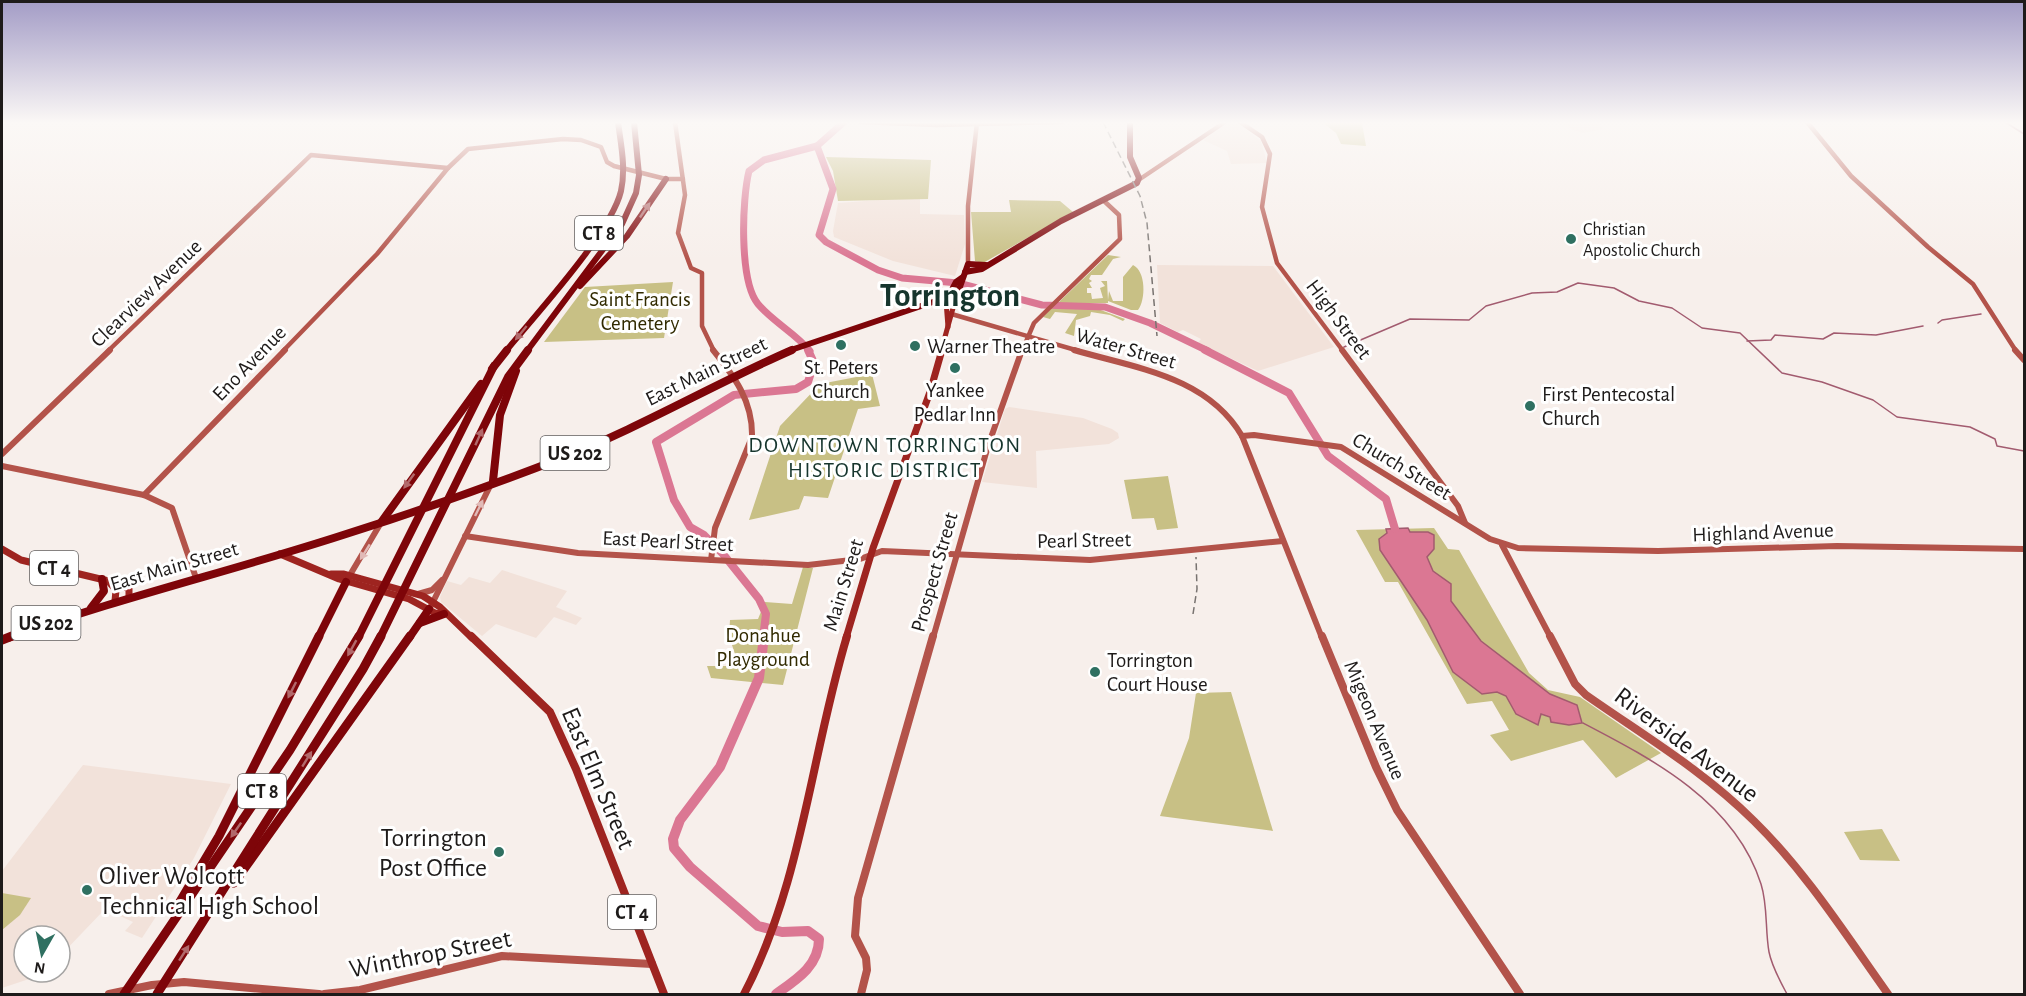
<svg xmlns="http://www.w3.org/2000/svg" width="2026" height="996" viewBox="0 0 2026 996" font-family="'Alegreya Sans',sans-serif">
<rect width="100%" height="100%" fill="#f7efeb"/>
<g fill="#f2e2da">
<path d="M1230,122h6l25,19 6,22 -36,1 -4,-13 -24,-11z"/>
<path d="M1563,122h34l7,7 -21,4 -10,-3z"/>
<path d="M893,199h27v15l44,1 1,29 -10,32 -62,-15 -59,-24 -1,-6 5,-28z"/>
<path d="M1157,265l116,1 61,81 -76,24 -60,-28 3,-4 -18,-9 -5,2 -18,-9z"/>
<path d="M1009,407l74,11 29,11 6,4 1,5 -10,6 -73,7 1,37 -55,-6 23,-73z"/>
<path d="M502,570l65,21 -11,16 26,11 -6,7 -22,-8 -18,21 -40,-14 -14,12 -41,-34 -1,-5 7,-16 14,4 8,-8 21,6z"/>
<path d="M83,765l148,19 -37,74 -52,80 -17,-7 8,-9 -28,-13 -45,47v-20h-36v36h26l-48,16v-117z"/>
</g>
<g fill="#c8c085">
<path d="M1322,122l40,1 4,23 -25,-2 -5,-11z"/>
<path d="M826,157l105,3 -3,39 -90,2 -5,-30z"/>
<path d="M1009,200l51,1 13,11 -90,51 -8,-2 -4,-49h40z"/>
<path d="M1108,255l13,2 -8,2 -11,16h-11l-2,4 3,2 -3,2 3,5h-5v5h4l1,6 11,-1 -3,-10 5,-2 -4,-5h6l1,19 1,-9 4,10h10v-24l10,-12c13,6 13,35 5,45h-7l-23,-9v2h-50z"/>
<path d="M673,282l-9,56 -120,4 41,-55z"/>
<path d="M1082,307l16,2 27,10 -2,2 -13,-6 -19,-3 -1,4 -14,4 -2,16 -9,-3 12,-19 -22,-2 -5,7 -7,-2 9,-9z"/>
<path d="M872,374l8,32 -22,3 -30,89 -24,-2 -5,13 -50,11 31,-94 40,-42z"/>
<path d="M1168,476l10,52 -21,2 -3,-12 -22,1 -8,-39z"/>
<path d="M1434,528l14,21 11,1 70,123 19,17 32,7 81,56 -45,25 -33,-38 -72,21 -21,-26 19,-5 -17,-29 -25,3 -69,-122h-13l-29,-52z"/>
<path d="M803,567l10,1 -30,117 -72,-7 -4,-12h32l-10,-30 1,-16 28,-1 7,-17 27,2z"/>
<path d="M1231,692l42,139 -113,-15 29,-78 7,-45z"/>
<path d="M1882,829l18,32 -40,-1 -16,-28z"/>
<path d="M2,893l29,5 -11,17 -18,15z"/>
</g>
<path fill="#db7793" stroke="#a25b6f" stroke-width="1.5" d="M1408,528l2,4h18l6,3v14l-7,8 6,14 18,13v17l30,40 69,53 27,11 5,18 -13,2 -18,-3 -1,-5 -9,-3 -3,11 -22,-11 -10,-18 -9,-4 -15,2 -29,-22 -26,-52 -47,-70 -1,-11 8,-6 -1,-4z"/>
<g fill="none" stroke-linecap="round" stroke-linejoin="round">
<g stroke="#a25b6f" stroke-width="1.5">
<path d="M2005,122l19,12"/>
<path d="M1938,323l4,-3 39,-6"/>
<path d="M1747,341l24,-1 4,-5 48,4 11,-6 42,2 47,-9"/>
<path d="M1344,347l66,-28 59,1 17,-14 46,-13 25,-1 21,-9 36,5 25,13 33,7 30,20 38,5 42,40 40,9 51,18 24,17 73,10 25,12 2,7 27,5"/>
<path d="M1583,723c71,37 152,79 178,161 7,22 4,46 8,68 3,15 11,29 18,42"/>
</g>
<g stroke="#db7793" stroke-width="7">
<path d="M817,146l16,43 -14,46 7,7 52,28 24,8 56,5 84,22 63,2 45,16 58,28"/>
<path d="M817,146l27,-24"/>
<path d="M810,351c-15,-18 -37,-29 -52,-47 -19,-23 -16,-105 -9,-133l15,-11 53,-14"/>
</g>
<g stroke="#db7793" stroke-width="8">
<path d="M1205,350l84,43 39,63 58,43 9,30"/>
<path d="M763,638l3,-24 -7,-15 -36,-45 -19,-19 -14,-8 -16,-27 -18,-58 78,-47 62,-6 12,-7 6,-19 -6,-13"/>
</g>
<path stroke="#db7793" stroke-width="10" d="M764,636l-5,42 -39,89 -40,53 -7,19 1,9 16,19 68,59 24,6 26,-1 11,8c0,27 -23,41 -43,55"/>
<g stroke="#b3534a" stroke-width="4.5">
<path d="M675,122l10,73 -7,38 13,35 11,5v53l12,25"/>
<path d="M860,122l77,3 125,-3"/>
<path d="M1240,122l22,15 8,17 -8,53 15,56 66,88"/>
<path d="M1807,122l44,54 77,71 45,37 43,67"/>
<path d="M1140,179l85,-57"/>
<path d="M968,264v-58l9,-84"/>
<path d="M948,313l131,38"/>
<path d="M108,351l203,-196 137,13"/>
<path d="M283,351l94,-97 71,-86 20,-19 95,-10 18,1 20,7 6,15 7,4 52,13h17"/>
<path d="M1022,351l12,-28 86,-84 -1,-24 -16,-15"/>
</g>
<g stroke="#b3534a" stroke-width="6">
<path d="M1074,350c61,18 133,26 168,86l80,202"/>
<path d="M1342,350l116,156 7,17"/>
<path d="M2015,350l9,10"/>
<path d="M1242,436l12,-1 87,12 149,92 28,9 140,3 179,-5 187,3"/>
<path d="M2,454l108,-104"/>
<path d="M2,466l142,29 28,13 24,70"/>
<path d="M144,495l141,-145"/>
<path d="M465,536l113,17 230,12 52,-6 22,-8 208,9 193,-19"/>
<path d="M1502,545l49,93"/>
<path d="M711,560l4,-32 37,-91c1,-36 -18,-61 -39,-87"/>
<path d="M347,580l35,-59"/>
<path d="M418,594l14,-4 10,-10"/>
<path d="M431,606l60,-122"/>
<path d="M933,638l55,-192 34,-96"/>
</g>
<g stroke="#b3534a" stroke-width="8">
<path d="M1322,636l54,131 21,43 123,184"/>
<path d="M1550,636l25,48 11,11c57,40 118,76 168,126 52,51 92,114 134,173"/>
<path d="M109,994l43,-9 32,-3 135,12"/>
<path d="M324,994l36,-4 142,-34 150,8"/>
<path d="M861,994l6,-24 -1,-12 -11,-22 3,-38 75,-262"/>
</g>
<g stroke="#9e2420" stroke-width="5">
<path d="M946,301l2,26"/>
<path d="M941,351l14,-50"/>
</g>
<g stroke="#9e2420" stroke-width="7">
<path d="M2,549l19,11 96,23 12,6v8"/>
<path d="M280,554l59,25 70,20 26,14 9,1"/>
<path d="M331,574h13l79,22 17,11 32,31"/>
<path d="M109,582l7,8 -1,11"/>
<path d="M846,638l27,-90 57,-156 12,-42"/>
</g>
<g stroke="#9e2420" stroke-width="8">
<path d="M471,636l79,76 26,57 88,225"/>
<path d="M744,994c58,-111 67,-239 103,-358"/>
</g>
<g stroke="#7e0509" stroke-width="6">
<path d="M965,272l17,-3 79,-48 76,-38 2,-5 -9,-21v-35"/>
<path d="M580,286l47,-50 39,-57"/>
<path d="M946,301l10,-19 7,-5"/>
<path d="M506,351c30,-37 105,-118 115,-160 5,-23 0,-46 -3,-69"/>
<path d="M527,351l95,-127 14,-31 3,-18 -5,-53"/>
<path d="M788,351l145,-49 22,-1 13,-37 18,1"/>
</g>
<g stroke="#7e0509" stroke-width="8">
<path d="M492,369l15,-19"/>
<path d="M493,481l7,-66 16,-44"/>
<path d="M382,521l99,-137"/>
<path d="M91,608l13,-17 -2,-12"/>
<path d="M420,623l24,-9"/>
<path d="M8,638c110,-40 224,-67 335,-103 73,-23 147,-49 219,-77 79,-31 152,-74 230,-108"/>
<path d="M318,638l28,-56"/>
<path d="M358,638l136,-272"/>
<path d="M380,638l128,-261 20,-27"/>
<path d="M409,638l20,-29"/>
</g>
<g stroke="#7e0509" stroke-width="9">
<path d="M2,640l10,-4"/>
<path d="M234,883l176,-247"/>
<path d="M175,910l44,-74 100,-200"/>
<path d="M124,994l166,-244 69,-114"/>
<path d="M157,994l206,-325 18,-33"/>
</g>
<g stroke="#787370" stroke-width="1.5" stroke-dasharray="7 4" stroke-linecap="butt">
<path d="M1103,122l37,74 7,27 10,113"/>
<path d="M1193,614l4,-25 -1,-32"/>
</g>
</g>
<defs><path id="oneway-solid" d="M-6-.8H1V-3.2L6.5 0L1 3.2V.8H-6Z" transform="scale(1.5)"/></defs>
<g fill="#b2696b">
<use href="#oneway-solid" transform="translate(645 210) rotate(-56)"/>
<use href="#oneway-solid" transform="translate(521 333) rotate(129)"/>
<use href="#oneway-solid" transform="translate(479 437) rotate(-66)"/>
<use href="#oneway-solid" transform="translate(409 481) rotate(126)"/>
<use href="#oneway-solid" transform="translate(352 648) rotate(119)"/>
<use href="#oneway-solid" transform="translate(292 690) rotate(117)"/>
<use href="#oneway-solid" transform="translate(307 759) rotate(-58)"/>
<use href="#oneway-solid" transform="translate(236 830) rotate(125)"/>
<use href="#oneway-solid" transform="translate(184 953) rotate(-57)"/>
</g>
<g fill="#e1bab7">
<use href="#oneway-solid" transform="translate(479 508) rotate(-64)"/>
<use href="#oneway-solid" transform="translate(365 552) rotate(122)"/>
</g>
<linearGradient id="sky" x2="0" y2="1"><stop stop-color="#a39cc6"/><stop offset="0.47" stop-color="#fbf8f6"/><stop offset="1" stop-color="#fbf8f6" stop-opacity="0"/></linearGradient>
<rect width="2026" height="261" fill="url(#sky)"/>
<g fill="#2f7061" stroke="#fff" stroke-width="2">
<circle cx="1571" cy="239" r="6"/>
<circle cx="841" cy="345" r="6"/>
<circle cx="915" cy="346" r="6"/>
<circle cx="955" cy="368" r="6"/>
<circle cx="1530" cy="406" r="6"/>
<circle cx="1095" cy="672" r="6"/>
<circle cx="499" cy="852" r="6"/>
<circle cx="87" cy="890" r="6"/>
</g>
<g text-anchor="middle" stroke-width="6" stroke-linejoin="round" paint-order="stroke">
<g font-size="18" fill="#1e1b1a" stroke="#fff" text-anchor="start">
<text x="1583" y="235">Christian<tspan x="1583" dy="21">Apostolic Church</tspan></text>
</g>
<g fill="#fff" stroke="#625f5f" stroke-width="1.5">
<rect x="575" y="216" width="48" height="34" rx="4.5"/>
<rect x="540.5" y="436" width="69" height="34" rx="4.5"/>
<rect x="30" y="551" width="48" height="34" rx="4.5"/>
<rect x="11.5" y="606" width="69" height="34" rx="4.5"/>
<rect x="238" y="774" width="48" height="34" rx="4.5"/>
<rect x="608" y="895" width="48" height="34" rx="4.5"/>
</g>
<g font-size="20" font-weight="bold" fill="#1e1b1a">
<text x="599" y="240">CT 8</text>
<text x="575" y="460">US 202</text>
<text x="54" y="575">CT 4</text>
<text x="46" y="630">US 202</text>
<text x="262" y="798">CT 8</text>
<text x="632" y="919">CT 4</text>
</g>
<g font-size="21" fill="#1e1b1a" stroke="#fff">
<text transform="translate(146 293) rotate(-44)" y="7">Clearview Avenue</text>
<text transform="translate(1339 319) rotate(53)" y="7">High Street</text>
<text transform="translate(1126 348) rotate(16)" y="7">Water Street</text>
<text transform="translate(249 363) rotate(-46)" y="7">Eno Avenue</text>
<text transform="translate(706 371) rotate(-26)" y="7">East Main Street</text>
<text transform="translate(1402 466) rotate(31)" y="7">Church Street</text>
<text transform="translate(1763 532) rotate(-2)" y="7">Highland Avenue</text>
<text transform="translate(1084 540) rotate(-1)" y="7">Pearl Street</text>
<text transform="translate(668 541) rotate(3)" y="7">East Pearl Street</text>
<text transform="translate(174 566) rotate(-16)" y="7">East Main Street</text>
<text transform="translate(934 572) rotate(-74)" y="7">Prospect Street</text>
<text transform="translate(843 585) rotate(-73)" y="7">Main Street</text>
<text transform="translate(1375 720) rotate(67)" y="7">Migeon Avenue</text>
</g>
<g font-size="21" fill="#312a00" stroke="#fff">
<text x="640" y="306">Saint Francis<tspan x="640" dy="24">Cemetery</tspan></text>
<text x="763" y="642">Donahue<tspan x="763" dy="24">Playground</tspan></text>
</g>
<g font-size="21" fill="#1e1b1a" stroke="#fff" text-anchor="start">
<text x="927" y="353">Warner Theatre</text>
<text x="841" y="374" text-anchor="middle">St. Peters<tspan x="841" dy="24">Church</tspan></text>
<text x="955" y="397" text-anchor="middle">Yankee<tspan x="955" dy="24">Pedlar Inn</tspan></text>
<text x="1542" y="401">First Pentecostal<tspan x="1542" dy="24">Church</tspan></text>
<text x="1107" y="667">Torrington<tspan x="1107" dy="24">Court House</tspan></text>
</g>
<g font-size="22" letter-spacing="1.5" fill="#16352d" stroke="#fff">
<text x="885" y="452">DOWNTOWN TORRINGTON<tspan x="885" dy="25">HISTORIC DISTRICT</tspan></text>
</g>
<g font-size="26" fill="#1e1b1a" stroke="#fff">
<text transform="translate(1687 744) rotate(37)" y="9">Riverside Avenue</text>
<text transform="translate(599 778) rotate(67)" y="9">East Elm Street</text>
<text transform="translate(430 953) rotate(-11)" y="9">Winthrop Street</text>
</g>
<g font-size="26" fill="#1e1b1a" stroke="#fff" text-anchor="end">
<text x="487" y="846">Torrington<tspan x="487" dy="30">Post Office</tspan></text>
<text x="99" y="884" text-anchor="start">Oliver Wolcott<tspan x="99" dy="30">Technical High School</tspan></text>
</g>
<g font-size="33" font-weight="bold" fill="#16352d" stroke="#fff">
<text x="950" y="306">Torrington</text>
</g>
</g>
<rect width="2026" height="996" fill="none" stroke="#1e1b1a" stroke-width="6"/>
<g transform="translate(42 954) rotate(189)"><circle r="28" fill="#ffffff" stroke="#a5a4a3" stroke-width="1.5"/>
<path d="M0-4.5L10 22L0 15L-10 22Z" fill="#2f7061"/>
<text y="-9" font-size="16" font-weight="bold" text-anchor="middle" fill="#1e1b1a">N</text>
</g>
</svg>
